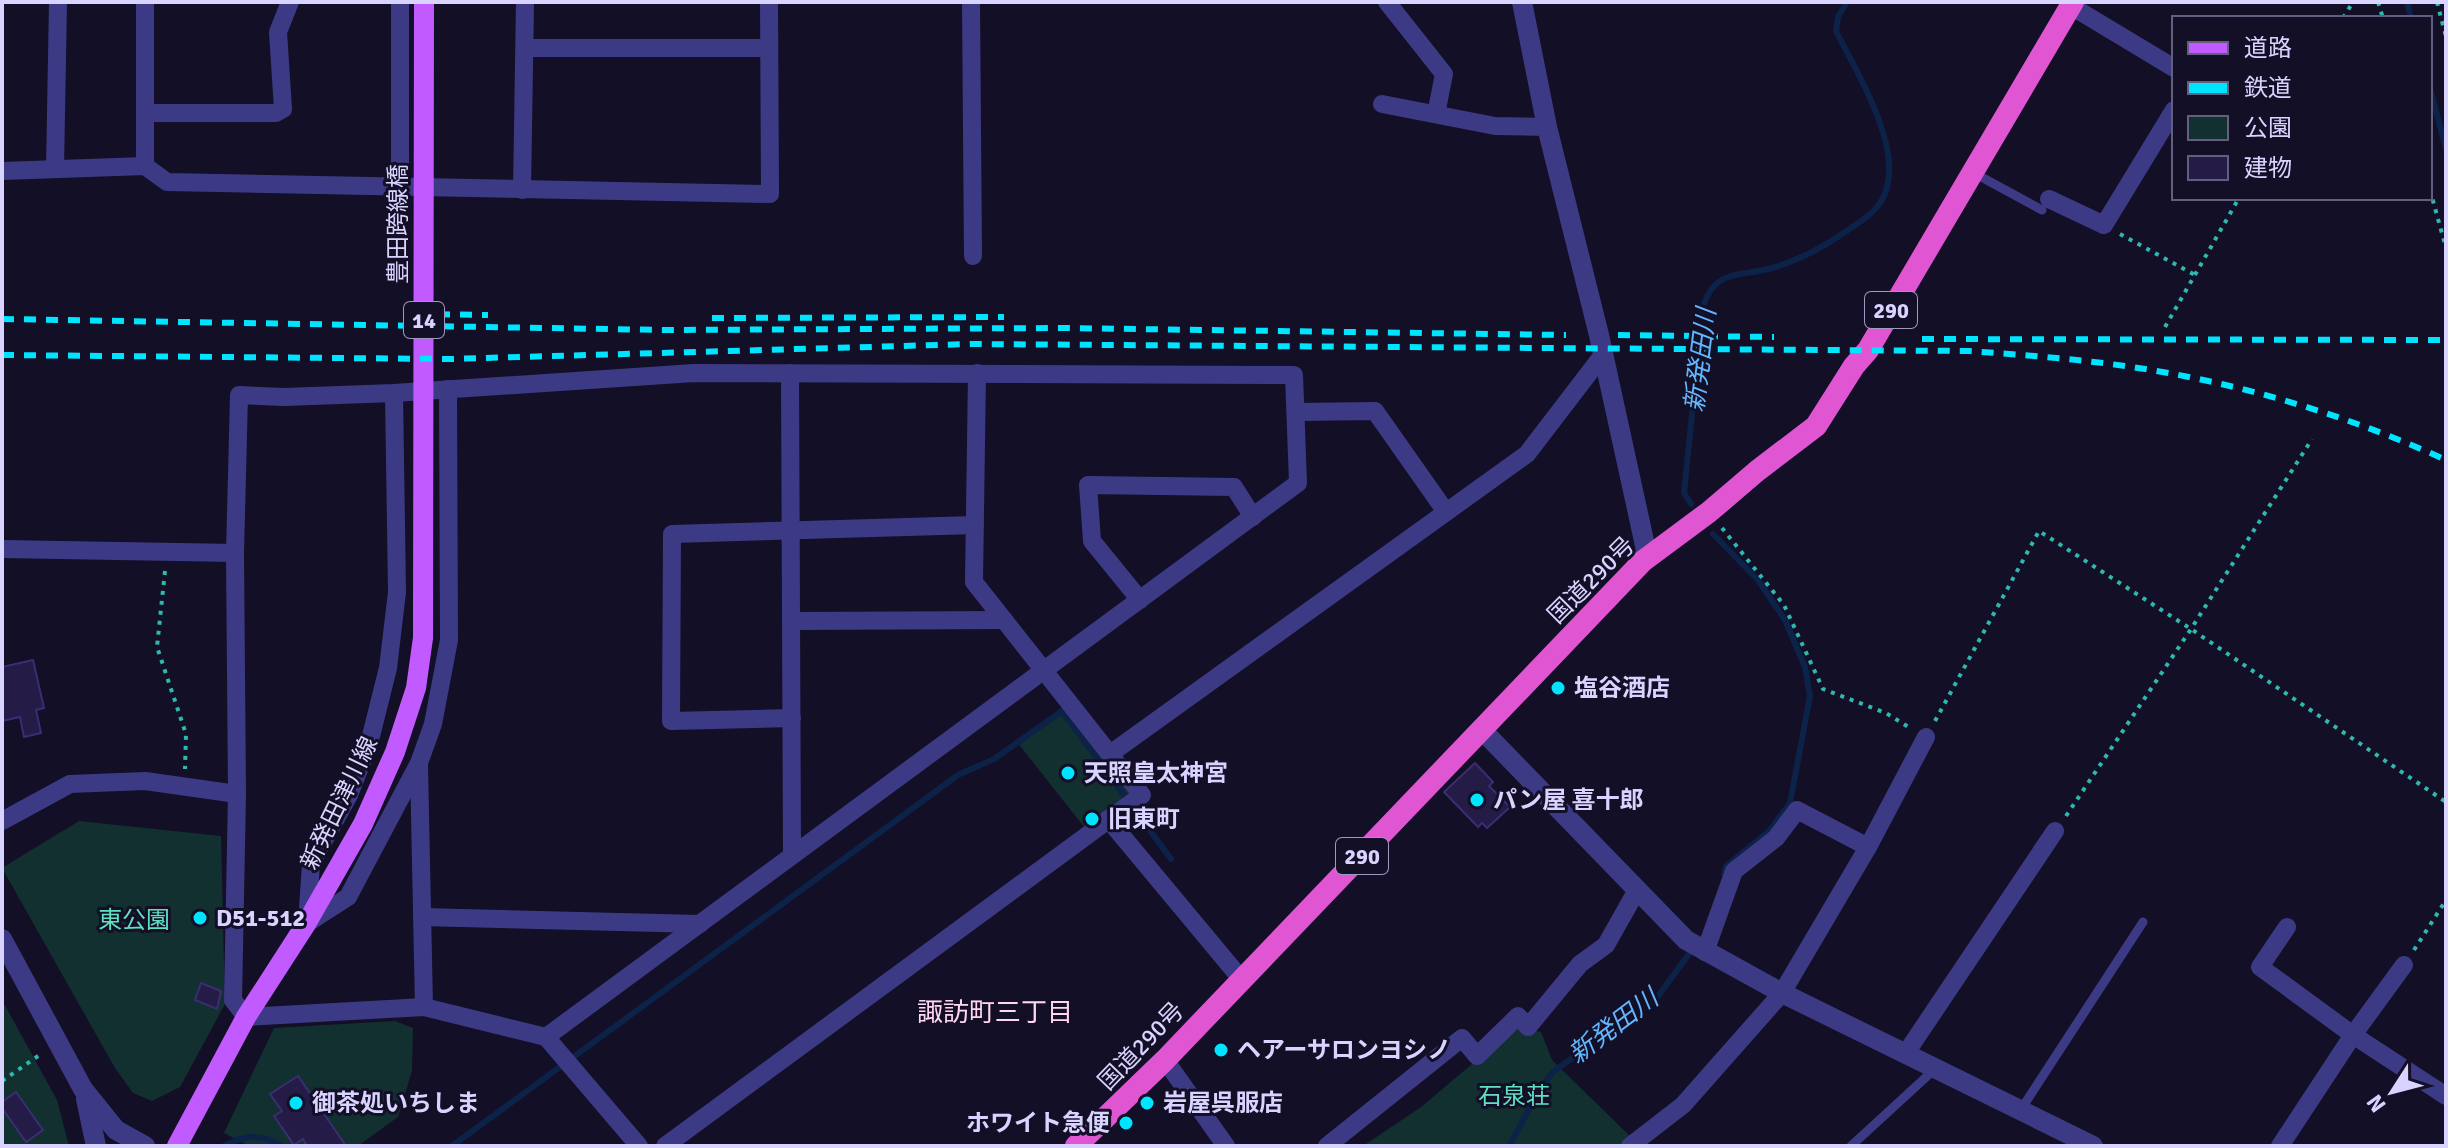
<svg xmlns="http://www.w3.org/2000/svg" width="2448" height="1148" viewBox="0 0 2448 1148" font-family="Signika,'Noto Sans JP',sans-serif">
<rect width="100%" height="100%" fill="#130f26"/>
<g fill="#12302f">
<path d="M1064,706l66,88 -45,34 -68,-86z"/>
<path d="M79,821l142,15 4,168 -45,83 -28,14 -19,-8 -18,-25 -113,-200z"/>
<path d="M2,1000l55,100 12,46h-67z"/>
<path d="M395,1021l18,7 -1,43 -14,46 -40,29h-109l-25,-13 50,-105z"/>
<path d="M1516,1027l25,5 11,28 80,78 -9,8h-260l58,-39z"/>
</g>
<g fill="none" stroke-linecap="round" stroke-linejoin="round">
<g stroke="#0c2248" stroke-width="6">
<path d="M2407,2l4,16"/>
<path d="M2430,88l16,61"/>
<path d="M1691,504l-7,-11 19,-187c13,-38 37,-29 69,-38 28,-8 52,-21 76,-38 10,-7 21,-13 29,-23 37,-45 -20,-133 -41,-176l2,-14 9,-15"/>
<path d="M1713,534l45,46 27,40 20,47 5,29 -20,107 -21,28 -43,35 -2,8"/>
<path d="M224,1146c21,-12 38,-12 58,0"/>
<path d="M452,1146l506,-371 36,-16 68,-48 109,148"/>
<path d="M1509,1146c15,-25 26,-53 45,-75l102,-72 38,-52"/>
</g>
</g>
<g fill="#241b47" stroke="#3b2d73" stroke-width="2">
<path d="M33,660l11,48 -8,2 5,23 -17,4 -4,-20 -18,4v-54z"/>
<path d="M1475,763l18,19 -4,4 21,21 -23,21 -5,-5 -4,4 -34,-35z"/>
<path d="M201,983l20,8 -4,18 -22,-9z"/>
<path d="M298,1076l48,70h-39l-4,-7 -9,6 -20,-29 8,-5 -12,-17z"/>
<path d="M16,1092l27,38 -17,12 -24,-34v-6z"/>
</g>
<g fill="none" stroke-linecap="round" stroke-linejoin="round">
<g stroke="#2fb8b0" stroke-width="4" stroke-dasharray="4 6" stroke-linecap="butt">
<path d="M2378,2l5,16"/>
<path d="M2437,2l9,35"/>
<path d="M2343,18l10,-16"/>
<path d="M2430,190l16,58"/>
<path d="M2120,234l75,41"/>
<path d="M2165,327l74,-129"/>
<path d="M1722,528l62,77 39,84 63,24 24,15"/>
<path d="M165,571l-8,76 29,87 -1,35"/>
<path d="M1935,721l104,-190 152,98 255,173"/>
<path d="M2066,816l125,-187 121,-190"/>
<path d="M2414,950l32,-50"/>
<path d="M2,1081l39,-27"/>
</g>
<g stroke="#3d3a85" stroke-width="9">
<path d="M1974,173l68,37"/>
<path d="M2020,1111l123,-189"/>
<path d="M1851,1146l85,-78"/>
</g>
<g stroke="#3d3a85" stroke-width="18">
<path d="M400,2v183"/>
<path d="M971,2l2,254"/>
<path d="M1387,2l57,72 -8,40"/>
<path d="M2071,6l103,62"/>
<path d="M525,48h244"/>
<path d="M1382,104l113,22 52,1"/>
<path d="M145,113h131l7,-4 -5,-77 12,-30"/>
<path d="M145,166v-164"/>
<path d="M55,169l3,-167"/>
<path d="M2,171l143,-5 22,16 603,12 -1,-192"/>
<path d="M522,190l3,-188"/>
<path d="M2049,199l55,26 70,-115"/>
<path d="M694,373l600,2 4,108 -752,554 -122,-30 -178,10 -13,-17 4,-206 -2,-241 4,-158 45,2 110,-4z"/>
<path d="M790,373l2,482"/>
<path d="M1296,412l79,-1 71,101"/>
<path d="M2,549l233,4"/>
<path d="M1140,600l-48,-59 -4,-56 146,2 19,30"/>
<path d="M791,621l213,-1"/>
<path d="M792,718l-121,3 1,-187 303,-9"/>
<path d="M1110,754l417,-300 75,-98"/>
<path d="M419,766l5,241"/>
<path d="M1108,819l134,161"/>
<path d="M2,821l68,-37 75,-3 92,13"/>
<path d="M422,917l278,7"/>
<path d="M307,922l4,-58 38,-69 20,-51 19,-76 9,-76 -3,-199"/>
<path d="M306,924l42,-27 71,-134 14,-39 16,-84 -1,-251"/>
<path d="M2287,927l-27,40 93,68 93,61"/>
<path d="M1705,952l29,-81 42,-33 21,-28 71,37"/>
<path d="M546,1037l93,109"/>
<path d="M1906,1053l149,-222"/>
<path d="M1165,1060l61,86"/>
<path d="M665,1146l477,-351 -168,-213 3,-209"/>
<path d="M1327,1146l135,-108 15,18 41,-40 10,11 52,-63 26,-19 31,-55"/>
<path d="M1630,1146l53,-41 99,-112 86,-146 58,-110"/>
<path d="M2280,1146l73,-111 51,-70"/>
</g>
<g stroke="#3d3a85" stroke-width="20">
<path d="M1522,2l25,125 52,208 47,215 -3,11"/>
<path d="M1482,730l204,210 96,53 311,153"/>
<path d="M2,939l81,150 33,41 29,16"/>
<path d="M86,1099l10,47"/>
</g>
<path stroke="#c25bff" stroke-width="20" d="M177,1146l69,-129 60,-93 57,-100 32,-72 21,-64 7,-50 1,-636"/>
<path stroke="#e055d1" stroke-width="22" d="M1076,1146l89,-86 478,-499 66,-49 48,-41 59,-45 38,-60 14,-16 205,-348"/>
<g stroke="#00e5ff" stroke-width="6" stroke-dasharray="12 10" stroke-linecap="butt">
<path d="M416,314l72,1"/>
<path d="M712,318l292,-1"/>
<path d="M2,319l664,11 395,-2 505,7"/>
<path d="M1618,335l156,2"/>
<path d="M1922,339l524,1"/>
<path d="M2,355l448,4 522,-15 997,7c54,4 109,8 163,16 107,16 215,48 314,93"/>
</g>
</g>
<g fill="#00e5ff" stroke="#130f26" stroke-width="3">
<circle cx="1558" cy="688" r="8"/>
<circle cx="1068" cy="773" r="8"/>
<circle cx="1477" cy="800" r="8"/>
<circle cx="1092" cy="819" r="8"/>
<circle cx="200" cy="918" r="8"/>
<circle cx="1221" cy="1050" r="8"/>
<circle cx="296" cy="1103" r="8"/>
<circle cx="1147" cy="1103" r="8"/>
<circle cx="1126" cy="1123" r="8"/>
</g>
<g text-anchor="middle" stroke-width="6" stroke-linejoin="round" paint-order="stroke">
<g fill="#130f26" stroke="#9e99be" stroke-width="2">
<rect x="1865" y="292" width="52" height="36" rx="6"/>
<rect x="404" y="302" width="40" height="36" rx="6"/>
<rect x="1336" y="838" width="52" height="36" rx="6"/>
</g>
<g font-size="22" font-weight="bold" fill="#d9d4ff">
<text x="1891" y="318">290</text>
<text x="424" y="328">14</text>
<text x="1362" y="864">290</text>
</g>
<g font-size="24" fill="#d9d4ff" stroke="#130f26">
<text transform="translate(398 224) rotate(-90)" y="8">豊田跨線橋</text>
<text transform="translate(1591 580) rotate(-45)" y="8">国道290号</text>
<text transform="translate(339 803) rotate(-64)" y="8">新発田津川線</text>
<text transform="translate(1141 1046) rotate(-46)" y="8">国道290号</text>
</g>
<g font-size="24" font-weight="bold" fill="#d9d4ff" stroke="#130f26" text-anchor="start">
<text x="1574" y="696">塩谷酒店</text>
<text x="1084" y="781">天照皇太神宮</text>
<text x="1493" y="808">パン屋 喜十郎</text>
<text x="1108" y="827">旧東町</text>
<text x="216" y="926">D51-512</text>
<text x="1237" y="1058">ヘアーサロンヨシノ</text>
<text x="312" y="1111">御茶処いちしま</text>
<text x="1163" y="1111">岩屋呉服店</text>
<text x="1110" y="1131" text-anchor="end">ホワイト急便</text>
</g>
<g font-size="24" fill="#5fe0c0" stroke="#130f26">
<text x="134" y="928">東公園</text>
<text x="1514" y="1104">石泉荘</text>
</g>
<g font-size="26" font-style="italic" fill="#62b6ff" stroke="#130f26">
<text transform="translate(1700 360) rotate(-83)" y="9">新発田川</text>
<text transform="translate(1613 1026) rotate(-37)" y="9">新発田川</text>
</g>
<g font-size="26" fill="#ffd6f0" stroke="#130f26">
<text x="995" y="1021">諏訪町三丁目</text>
</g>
</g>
<rect width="2448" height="1148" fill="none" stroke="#d9d4ff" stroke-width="8"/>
<rect x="2172" y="16" width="260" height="184" fill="#130f26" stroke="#625e7d" stroke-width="2"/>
<rect x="2188" y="42" width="40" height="12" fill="#c25bff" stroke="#625e7d" stroke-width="2"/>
<text x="2244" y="56" font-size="24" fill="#d9d4ff">道路</text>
<rect x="2188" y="82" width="40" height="12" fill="#00e5ff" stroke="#625e7d" stroke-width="2"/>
<text x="2244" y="96" font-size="24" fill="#d9d4ff">鉄道</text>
<rect x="2188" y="116" width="40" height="24" fill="#12302f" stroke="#625e7d" stroke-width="2"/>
<text x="2244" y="136" font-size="24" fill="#d9d4ff">公園</text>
<rect x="2188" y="156" width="40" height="24" fill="#241b47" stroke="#625e7d" stroke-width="2"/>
<text x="2244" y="176" font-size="24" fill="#d9d4ff">建物</text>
<g transform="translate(2392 1092) rotate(234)" stroke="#130f26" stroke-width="6" paint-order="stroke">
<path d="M0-6L14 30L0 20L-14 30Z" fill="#d9d4ff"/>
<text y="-12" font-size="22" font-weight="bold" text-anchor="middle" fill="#d9d4ff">N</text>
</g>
</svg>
